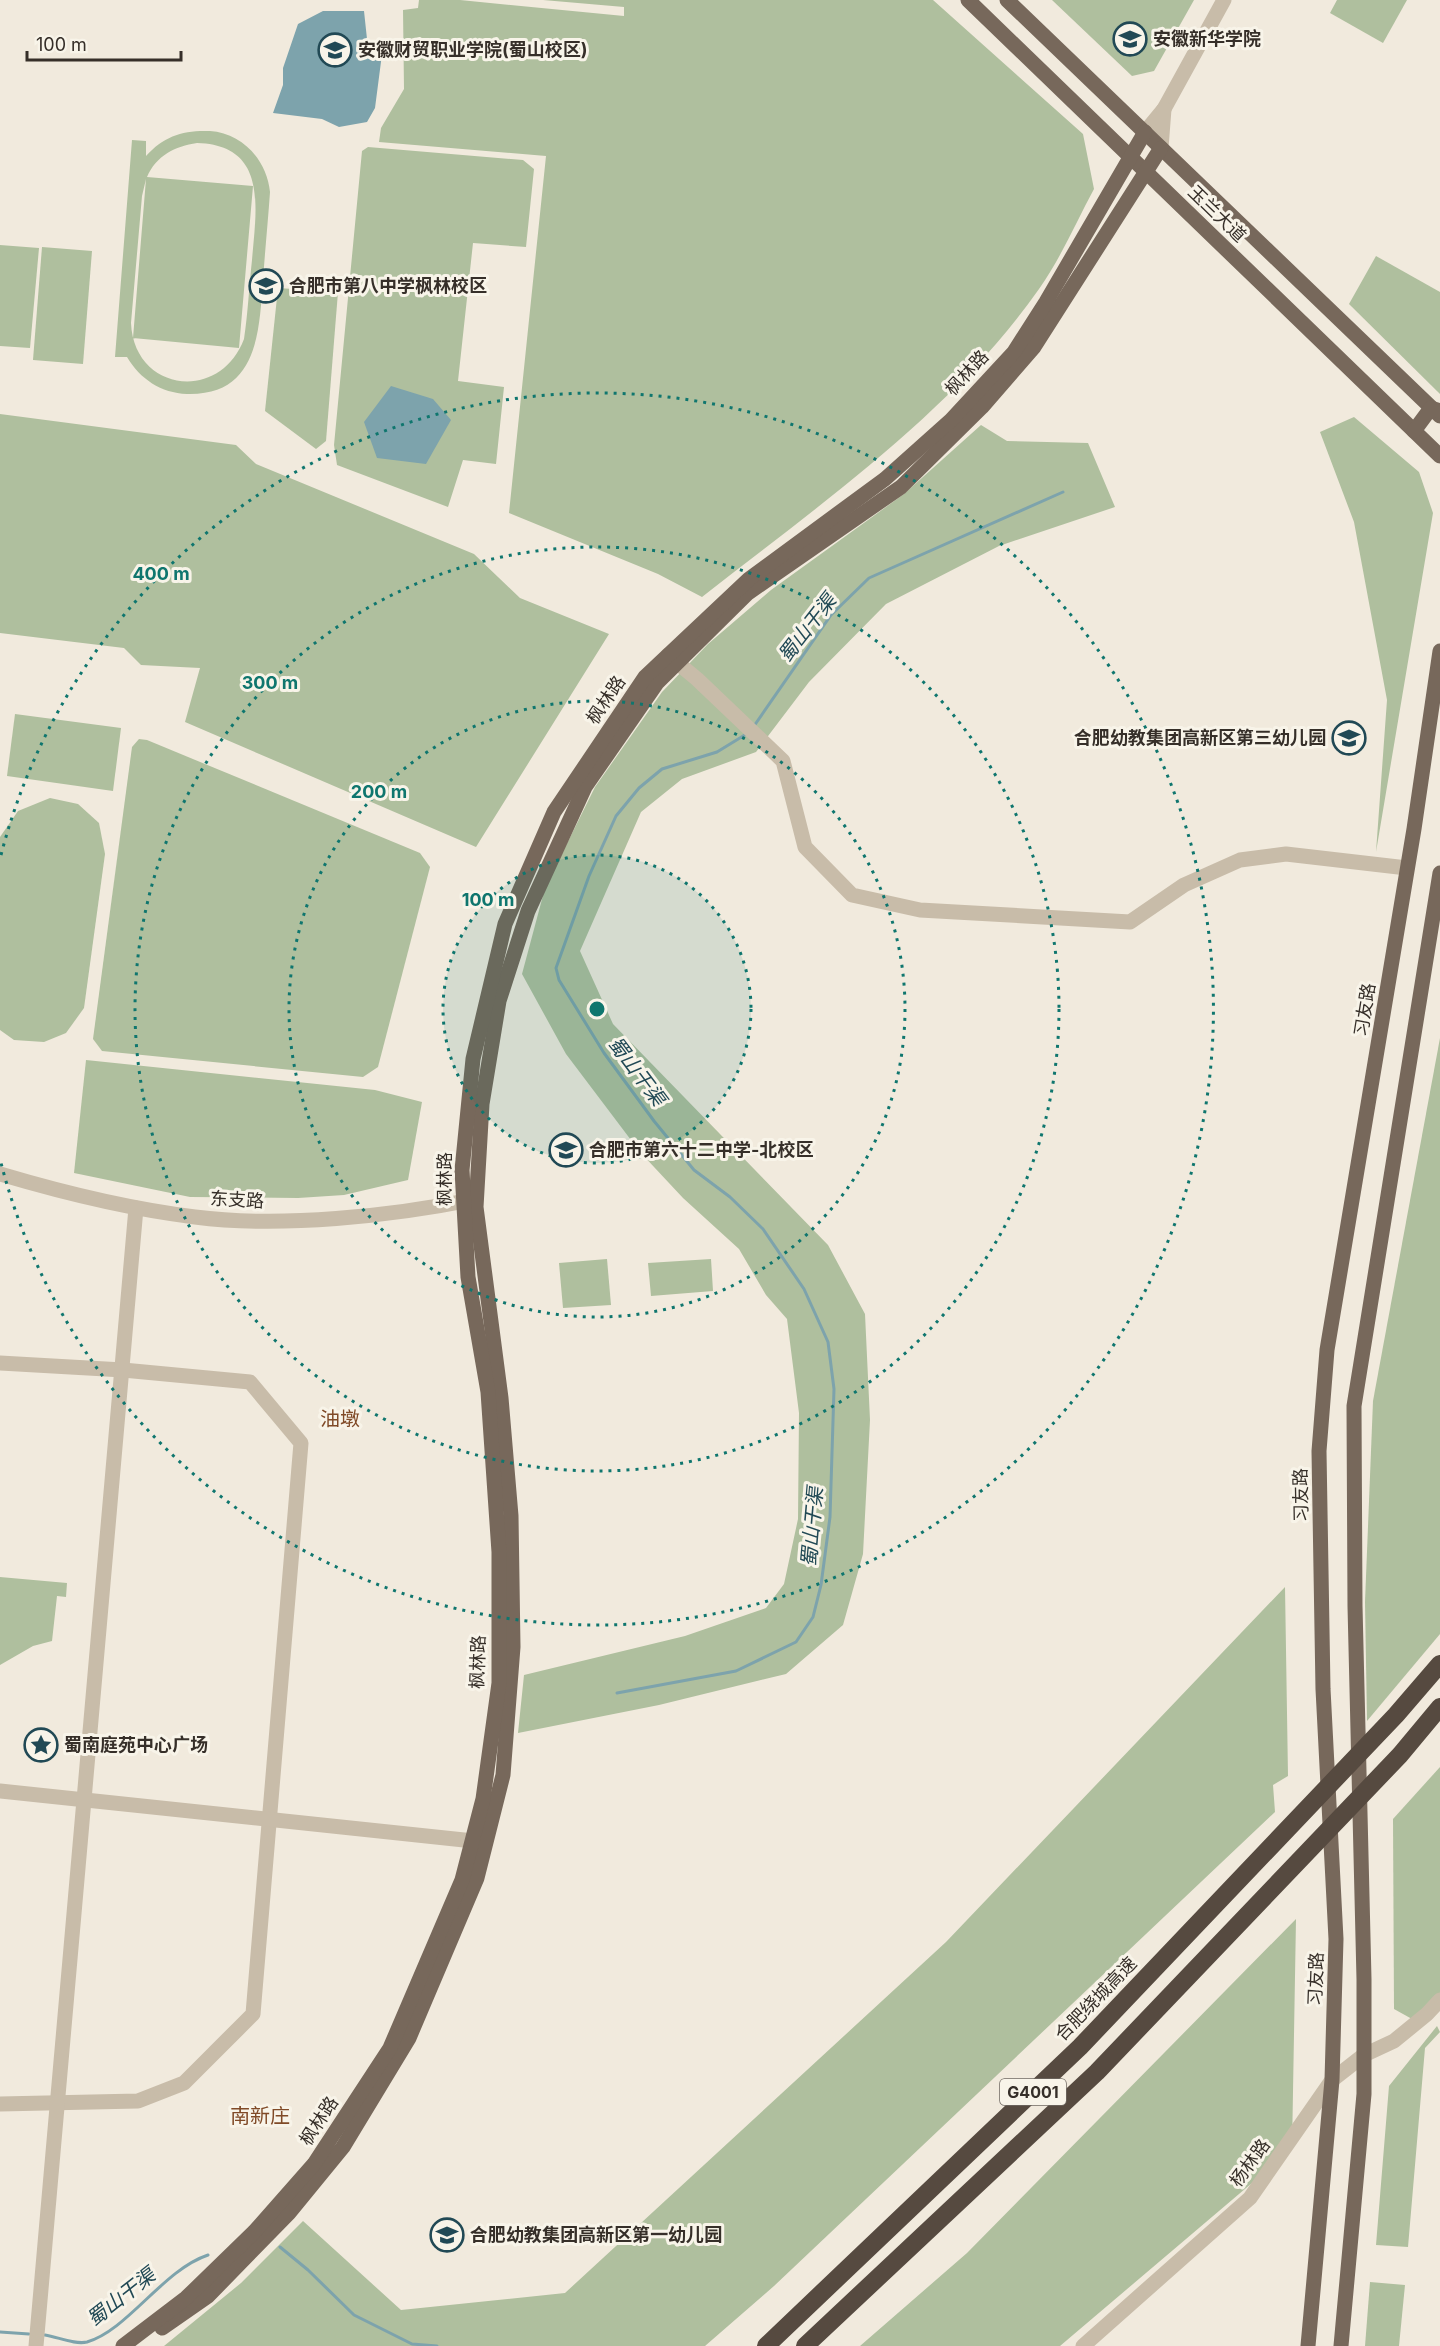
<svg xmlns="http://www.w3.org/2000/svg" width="1440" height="2346" viewBox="0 0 1440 2346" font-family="Inter,'Noto Sans SC',sans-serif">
<rect width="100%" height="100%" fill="#f1eadd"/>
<g fill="#afbf9e" fill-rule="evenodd">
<path d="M419,0h41l164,16v-9l-81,-7h390l150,134 11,55c-18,33 -33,69 -55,100 -86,123 -220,216 -337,308l-44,-23 -149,-61 37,-357 -167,-14 2,-14 23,-39 -1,-79 15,-2z"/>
<path d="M1052,0h142l-40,71 -22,5z"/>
<path d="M1337,0h70l-24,43 -53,-30z"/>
<path d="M210,131c32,2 57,29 60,61 -2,29 -5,59 -7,88 -4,52 -5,116 -76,114 -26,-1 -47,-15 -60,-37h-12l17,-217 14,1v15c18,-20 37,-26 64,-25zM197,143c72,2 59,67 55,117 -3,27 -4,53 -8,79 -24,64 -110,53 -113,-16l11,-127 4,-17 -13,159 106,10 14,-162 -106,-9c9,-21 28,-31 50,-34z"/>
<path d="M368,147l155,13 11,9 -8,78 -53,-4 -15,138 46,6 -8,77 -33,-4 -15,47 -111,-42 -3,-20 28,-294z"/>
<path d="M0,245l39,3 -9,100 -30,-2z"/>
<path d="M42,247l50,4 -9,113 -50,-4z"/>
<path d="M1376,256l64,36v102l-91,-90z"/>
<path d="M278,288l60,4 -12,149 -10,8 -51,-38z"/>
<path d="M0,414l236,31 20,19 218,90 46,44 89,36 -133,213 -291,-125 15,-54 -59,-3 -17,-17 -124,-15z"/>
<path d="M1354,417l65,55 14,41 -57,339 11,-152 -33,-178 -34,-90z"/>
<path d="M981,425l26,16 81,2 27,64 -116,39 -113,58 -77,78 -53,70 -74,27 -41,33 -61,139 33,73 215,221 37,69 5,106 -7,134 -20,71 -57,49 -127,31 -141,28 6,-58 161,-39 81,-28 18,-24 14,-65 1,-106 -12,-94 -21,-24 -27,-46 -56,-51 -43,-46 -74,-98 -44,-80 23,-86 50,-101 67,-95 46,-48 63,-54 133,-96z"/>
<path d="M15,714l106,14 -8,63 -106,-15z"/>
<path d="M139,739l8,1 273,113 10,14 -52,200 -15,10 -261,-26 -9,-12 39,-292z"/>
<path d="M50,798l28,6 21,19 6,31 -21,154 -18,25 -22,9 -30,-2 -14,-10v-193l18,-26z"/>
<path d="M1440,1038v596l-73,87 -2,-119 8,-201z"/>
<path d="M86,1060l289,30 47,12 -14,78 -64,15 -46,3 -108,-1 -116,-24z"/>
<path d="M607,1259l4,46 -48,3 -4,-45z"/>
<path d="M711,1259l2,32 -62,5 -3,-33z"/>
<path d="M0,1577l67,6 -1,14 -9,-1 -5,45 -19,5 -33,19z"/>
<path d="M1285,1587l3,189 -15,9 2,27 -501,474 -69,60h-541l77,-63 62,-62 98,89 164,-17 381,-351z"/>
<path d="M1440,1767v228l-28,24 -18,-10 -1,-190z"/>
<path d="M1296,1919l-4,230 -232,197h-200l107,-93z"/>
<path d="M1437,2026l3,6 -15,16 -17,199 -32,-2 13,-159z"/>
<path d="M1370,2282l35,3 -6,61h-34z"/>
</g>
<g fill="#7da3ac">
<path d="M323,11h41l3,28 15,15 -7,54 -8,14 -28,5 -17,-8 -49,-6 10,-28v-17l15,-44z"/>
<path d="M391,386l42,13 18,21 -25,44 -49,-6 -13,-36z"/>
</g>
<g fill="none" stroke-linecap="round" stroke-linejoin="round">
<g stroke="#7da3ac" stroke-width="3">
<path d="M754,726l77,-111 38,-37 194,-86"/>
<path d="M617,1693l119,-22 60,-29 17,-25 8,-32 9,-68 4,-128 -6,-47 -24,-53 -41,-60 -33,-32 -36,-27 -40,-49 -50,-68 -45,-73 -3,-12 33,-92 27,-60 23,-28 23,-19 55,-17 31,-19"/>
<path d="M280,2247l28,23 46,45 58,29 25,2"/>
<path d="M0,2332l29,2"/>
<path d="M45,2335c13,2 30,10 42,7 41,-12 76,-72 121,-87"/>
</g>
<g stroke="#c8bca9" stroke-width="15">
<path d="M1145,132l19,-23 60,-109"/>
<path d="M1161,148l3,-39"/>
<path d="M668,655l29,24 86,82 22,86 47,48 68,15 210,12 54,-37 56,-25 46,-6 121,14"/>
<path d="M0,1174c64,19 129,35 195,43 86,11 197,-1 281,-18"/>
<path d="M0,1363l123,7 127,12 51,61 -48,571 -69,69 -46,18 -138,3"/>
<path d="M0,1791l483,51"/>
<path d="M36,2346l100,-1138"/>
<path d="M1083,2346l167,-148 82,-118 32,-25 30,-14 33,-27 13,-14"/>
</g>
<g stroke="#77685b" stroke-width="15">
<path d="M968,0l472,456"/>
<path d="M1007,0l433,416"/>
<path d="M1414,431l17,-23 9,3"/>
<path d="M162,2328l46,-32 81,-83 54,-66 66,-109 68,-160 26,-103 10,-128 -2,-131 -10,-118 -25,-191 6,-103 17,-103 29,-90 57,-124 72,-104 91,-90 153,-106 81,-80 52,-60 127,-199"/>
<path d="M123,2346l63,-48 68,-66 60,-68 76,-116 72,-168 21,-81 16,-116v-131l-11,-160 -20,-115 -6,-107 11,-111 32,-135 49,-112 91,-135 104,-98 136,-100 66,-59 63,-68 32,-50 99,-170"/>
<path d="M1308,2346l24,-266 4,-141 -13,-250 -4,-238 8,-101 87,-521 26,-178"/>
<path d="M1341,2346l23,-252v-115l-9,-373 -1,-200 86,-533"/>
</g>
<g stroke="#564a40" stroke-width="18">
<path d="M766,2346l314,-299 316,-332 44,-51"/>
<path d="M805,2346l292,-274 303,-317 40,-48"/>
</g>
</g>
<circle cx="597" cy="1009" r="154" fill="#0f766e" fill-opacity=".12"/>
<g fill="none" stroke="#0f766e" stroke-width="3" stroke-dasharray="3 6">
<circle cx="597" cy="1009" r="154"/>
<circle cx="597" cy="1009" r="308"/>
<circle cx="597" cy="1009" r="462"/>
<path d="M1 855A616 616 0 1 1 1 1163"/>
</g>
<defs>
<g id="university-ring" transform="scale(1.725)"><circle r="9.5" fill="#f8f4e9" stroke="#214955" stroke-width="1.5"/><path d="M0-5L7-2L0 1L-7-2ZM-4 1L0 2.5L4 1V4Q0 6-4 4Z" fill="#214955"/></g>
<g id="school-ring" transform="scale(1.725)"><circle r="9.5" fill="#f8f4e9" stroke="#214955" stroke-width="1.5"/><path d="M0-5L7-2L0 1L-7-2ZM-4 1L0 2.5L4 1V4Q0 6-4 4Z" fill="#214955"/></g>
<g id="sight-ring" transform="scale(1.725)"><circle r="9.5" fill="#f8f4e9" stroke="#214955" stroke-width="1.5"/><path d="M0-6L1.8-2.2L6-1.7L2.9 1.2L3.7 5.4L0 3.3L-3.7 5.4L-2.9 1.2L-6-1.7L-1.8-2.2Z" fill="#214955"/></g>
</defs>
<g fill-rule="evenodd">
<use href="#university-ring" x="1130" y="39"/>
<use href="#university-ring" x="335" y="50"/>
<use href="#school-ring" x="266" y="286"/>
<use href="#school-ring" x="1349" y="738"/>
<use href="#school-ring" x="566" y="1150"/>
<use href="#sight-ring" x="41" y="1745"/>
<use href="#school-ring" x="447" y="2235"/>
</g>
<g text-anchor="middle" stroke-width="6" stroke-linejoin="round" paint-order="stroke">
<rect fill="#f8f4e9" stroke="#706a63" stroke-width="1.5" x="1000" y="2079" width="66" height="26" rx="4.5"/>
<g font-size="16" font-weight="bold" fill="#362f29">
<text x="1033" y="2098">G4001</text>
</g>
<g font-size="18" font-weight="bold" fill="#362f29" stroke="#f8f4e9" text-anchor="start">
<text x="1153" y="45">安徽新华学院</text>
<text x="358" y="56">安徽财贸职业学院(蜀山校区)</text>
<text x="289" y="292">合肥市第八中学枫林校区</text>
<text x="1326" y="744" text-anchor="end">合肥幼教集团高新区第三幼儿园</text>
<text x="589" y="1156">合肥市第六十二中学-北校区</text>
<text x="64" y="1751">蜀南庭苑中心广场</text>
<text x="470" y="2241">合肥幼教集团高新区第一幼儿园</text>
</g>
<g font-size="18" fill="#362f29" stroke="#f8f4e9">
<text transform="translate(1217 214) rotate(44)" y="6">玉兰大道</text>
<text transform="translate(967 373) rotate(-47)" y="6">枫林路</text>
<text transform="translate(606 700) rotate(-56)" y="6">枫林路</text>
<text transform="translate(1365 1010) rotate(-81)" y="6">习友路</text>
<text transform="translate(445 1179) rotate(-90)" y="6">枫林路</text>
<text transform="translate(237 1200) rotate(3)" y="6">东支路</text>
<text transform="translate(1301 1495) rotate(-91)" y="6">习友路</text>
<text transform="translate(478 1662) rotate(-88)" y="6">枫林路</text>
<text transform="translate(1316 1979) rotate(-88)" y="6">习友路</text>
<text transform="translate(1096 1999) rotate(-46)" y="6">合肥绕城高速</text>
<text transform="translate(319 2121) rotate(-57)" y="6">枫林路</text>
<text transform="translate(1250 2163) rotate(-54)" y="6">杨林路</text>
</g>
<g font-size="20" font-style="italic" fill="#214955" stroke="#f8f4e9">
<text transform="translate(807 628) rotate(-52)" y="7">蜀山干渠</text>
<text transform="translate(637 1071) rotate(53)" y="7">蜀山干渠</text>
<text transform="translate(812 1527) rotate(-85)" y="7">蜀山干渠</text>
<text transform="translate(121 2297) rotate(-38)" y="7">蜀山干渠</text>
</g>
<g font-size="20" fill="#804a27" stroke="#f8f4e9">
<text x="340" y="1426">油墩</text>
<text x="260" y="2123">南新庄</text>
</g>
</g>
<circle cx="597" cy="1009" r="9" fill="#0f766e" stroke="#f8f4e9" stroke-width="3"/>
<g font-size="18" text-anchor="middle" font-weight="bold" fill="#0f766e" stroke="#f8f4e9" stroke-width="6" stroke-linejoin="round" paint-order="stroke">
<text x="161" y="580">400 m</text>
<text x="270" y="689">300 m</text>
<text x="379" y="798">200 m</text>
<text x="488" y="906">100 m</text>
</g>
<path d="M27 51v9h154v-9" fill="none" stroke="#362f29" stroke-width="3"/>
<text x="36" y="51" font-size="18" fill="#362f29" stroke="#f8f4e9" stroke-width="4.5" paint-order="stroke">100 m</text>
</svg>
